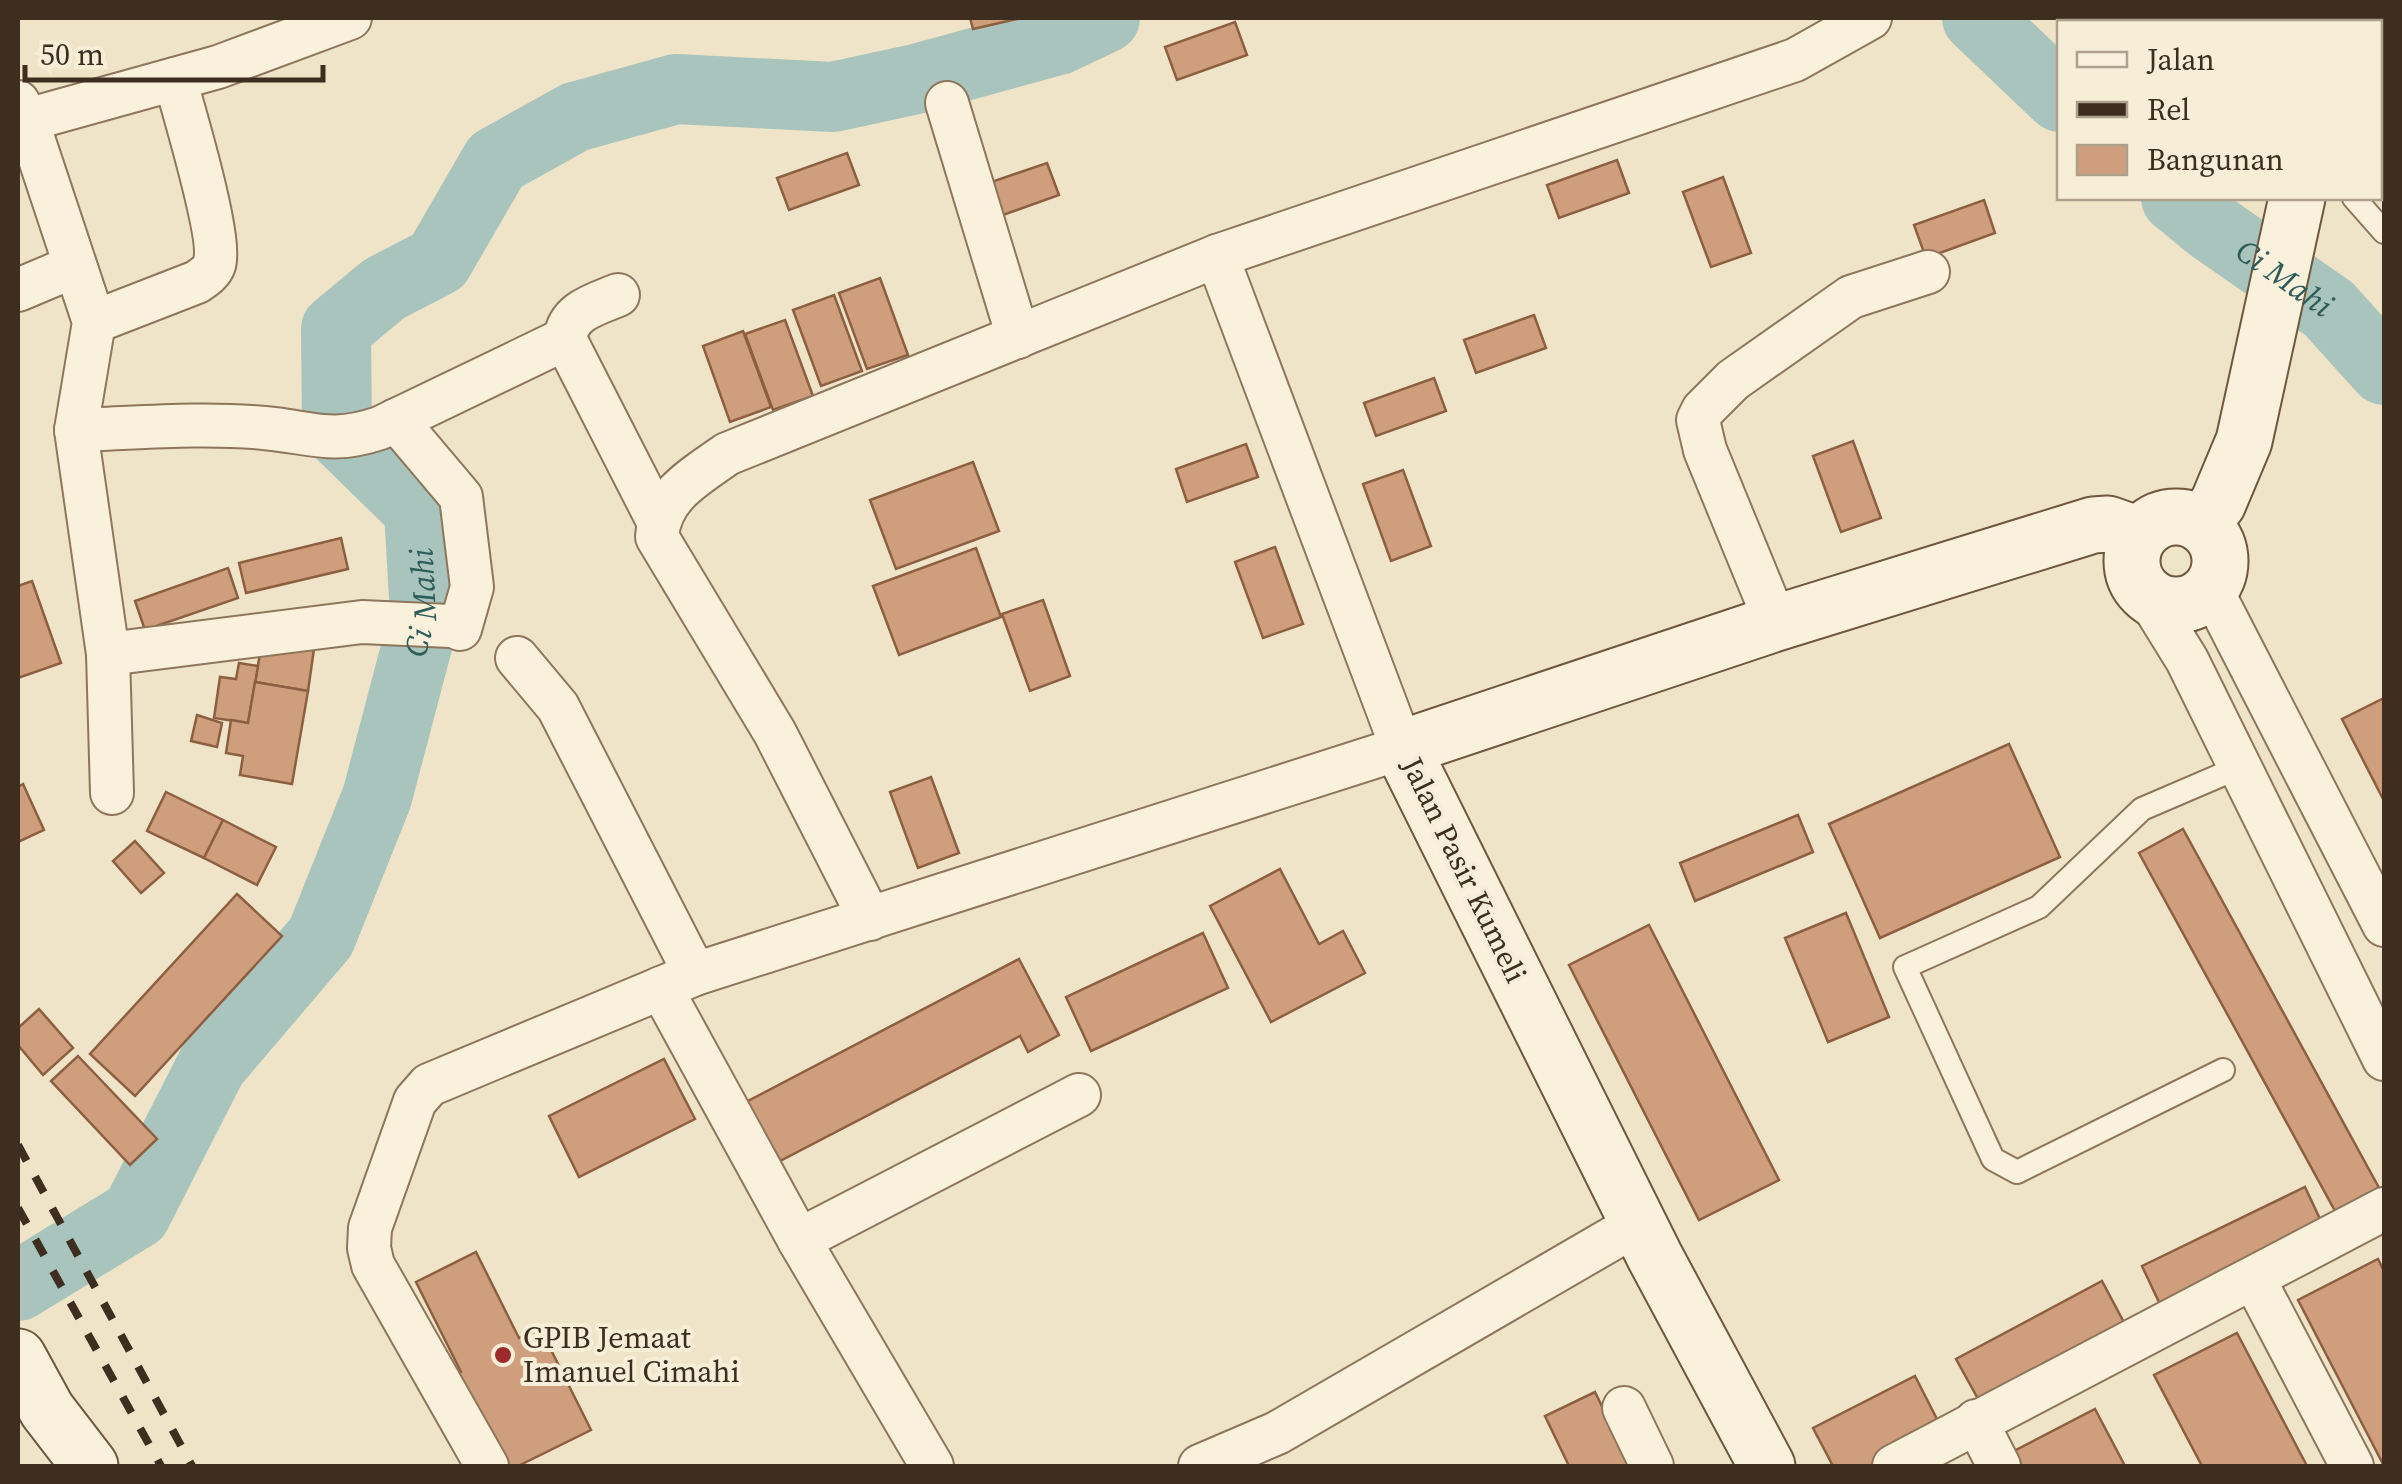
<svg xmlns="http://www.w3.org/2000/svg" width="2402" height="1484" viewBox="0 0 2402 1484" font-family="'Source Serif 4',serif">
<rect width="100%" height="100%" fill="#f0e4c8"/>
<g fill="none" stroke-linecap="round" stroke-linejoin="round">
<g stroke="#a9c4bc" stroke-width="70">
<path d="M1977,18l83,79"/>
<path id="s1" d="M2176,198l34,28 119,83 55,61"/>
<path id="s2" d="M18,1286l118,-72 76,-149 109,-128 56,-140 48,-182 -6,-105 -82,-80 -1,-101 48,-40 54,-28 58,-100 79,-44 101,-28 157,8 83,-18 142,-39 47,-22"/>
</g>
</g>
<g fill="#cf9f7d" stroke="#8d5f41" stroke-width="2.5">
<path d="M970,18h51l-48,11z"/>
<path d="M1235,22l12,33 -70,25 -12,-33z"/>
<path d="M847,153l12,32 -70,25 -12,-32z"/>
<path d="M1617,160l12,33 -70,25 -12,-33z"/>
<path d="M1047,163l12,32 -70,25 -12,-33z"/>
<path d="M1723,177l28,76 -40,14 -28,-75z"/>
<path d="M1984,200l11,33 -69,25 -12,-33z"/>
<path d="M880,278l28,77 -41,14 -28,-76z"/>
<path d="M834,295l28,76 -41,15 -28,-76z"/>
<path d="M1534,315l12,33 -70,25 -12,-33z"/>
<path d="M785,320l28,76 -40,14 -28,-76z"/>
<path d="M743,331l28,76 -41,15 -27,-76z"/>
<path d="M1434,378l12,33 -70,25 -12,-33z"/>
<path d="M1853,441l28,77 -40,14 -28,-76z"/>
<path d="M1246,444l12,33 -71,25 -11,-33z"/>
<path d="M973,462l26,69 -103,38 -26,-69z"/>
<path d="M1403,470l28,76 -40,15 -28,-77z"/>
<path d="M341,538l7,31 -102,24 -7,-30z"/>
<path d="M1275,547l28,77 -40,14 -28,-76z"/>
<path d="M976,548l25,69 -102,38 -26,-69z"/>
<path d="M228,568l10,30 -93,32 -10,-29z"/>
<path d="M32,581l29,82 -43,15v-92z"/>
<path d="M1043,600l27,76 -40,15 -28,-77z"/>
<path d="M315,642l-7,49 -53,-9 6,-34z"/>
<path d="M239,663l19,3 -10,57 -34,-5 6,-41 16,2z"/>
<path d="M255,682l53,9 -16,93 -52,-9 3,-19 -17,-3 5,-33 17,3z"/>
<path d="M2384,698v103l-42,-82z"/>
<path d="M197,715l25,8 -5,24 -26,-6z"/>
<path d="M2009,744l51,113 -180,81 -51,-114z"/>
<path d="M931,777l28,76 -41,15 -28,-76z"/>
<path d="M23,784l21,46 -26,12v-55z"/>
<path d="M166,792l57,28 -19,38 -57,-27z"/>
<path d="M1798,815l15,37 -118,49 -15,-38z"/>
<path d="M223,820l53,27 -19,38 -53,-27z"/>
<path d="M2183,829l201,368 -44,23 -201,-367z"/>
<path d="M135,841l29,32 -23,20 -28,-32z"/>
<path d="M1280,869l39,75 24,-13 22,42 -94,49 -61,-116z"/>
<path d="M237,894l45,42 -147,160 -45,-42z"/>
<path d="M1846,913l43,104 -61,25 -43,-104z"/>
<path d="M1649,925l130,255 -80,40 -130,-255z"/>
<path d="M1203,933l25,55 -137,63 -25,-54z"/>
<path d="M1019,959l40,76 -31,17 -8,-16 -242,126 -32,-60z"/>
<path d="M39,1009l34,39 -30,27 -25,-30v-17z"/>
<path d="M78,1056l79,83 -27,26 -79,-84z"/>
<path d="M664,1059l31,60 -116,58 -30,-61z"/>
<path d="M2305,1187l23,49 -163,79 -23,-49z"/>
<path d="M476,1252l43,86 21,-10 51,102 -73,36h-28l-44,-87 15,-7 -45,-90z"/>
<path d="M2378,1259l6,12v195l-86,-166z"/>
<path d="M2102,1281l25,47 -145,78 -26,-47z"/>
<path d="M2237,1333l70,133h-105l-48,-91z"/>
<path d="M1915,1376l28,55 -69,35h-41l-20,-38z"/>
<path d="M1595,1392l36,74h-62l-24,-50z"/>
<path d="M2095,1409l30,57h-103l-8,-15z"/>
</g>
<g fill="none" stroke-linecap="round" stroke-linejoin="round">
<g stroke="#8d765c" stroke-width="26">
<g id="lane">
<path d="M2380,138h4"/>
<path d="M2354,198l30,34"/>
<path d="M2223,1070l-206,102 -24,-13 -88,-192 134,-60 103,-98 98,-42"/>
</g>
</g>
<g stroke="#8d765c" stroke-width="46">
<g id="street">
<path d="M2100,18l12,4"/>
<path d="M18,102l9,18 67,202 -18,108 32,224 4,139"/>
<path d="M947,103l71,234"/>
<path d="M27,120l191,-53 132,-49"/>
<path d="M18,290l57,-24"/>
<path d="M94,322l103,-40c7,-5 14,-9 17,-17 9,-25 -30,-153 -39,-186"/>
<path d="M565,339l93,182"/>
<path d="M565,339c3,-28 29,-34 53,-44"/>
<path d="M396,420l65,77 11,90 -12,42"/>
<path d="M76,430c62,-2 126,-8 188,-2 48,4 66,17 116,0l185,-89"/>
<path d="M2211,589l173,336"/>
<path d="M2148,597l39,63 197,399"/>
<path d="M1776,623l-71,-173 -7,-30 5,-10 30,-30 118,-83 77,-25"/>
<path d="M108,654l254,-32 88,4"/>
<path d="M517,658l41,49 137,267"/>
<path d="M870,919l-95,-186 -118,-196c3,-42 38,-60 70,-83l490,-198 578,-196 75,-42"/>
<path d="M661,988l138,252 133,226"/>
<path d="M799,1240l280,-145"/>
<path d="M2254,1279l98,187"/>
<path d="M1624,1408l28,58"/>
<path d="M1976,1421l23,45"/>
<path d="M487,1466l-114,-201 -4,-17 1,-20 45,-127 14,-16 266,-111 707,-226 -185,-492"/>
<path d="M1200,1466l77,-33 362,-210"/>
<path d="M1894,1466l490,-257"/>
</g>
</g>
<g stroke="#6f573f" stroke-width="59">
<g id="secondary">
<path d="M2326,22l1,-4"/>
<circle cx="2176" cy="561" r="44"/>
<path d="M2202,524l16,-21 26,-62 53,-243"/>
<path d="M18,1357l29,53 43,56"/>
<path d="M1767,1466l-112,-209 -253,-509 374,-125 317,-98 15,-1 31,11"/>
</g>
</g>
<use href="#lane" stroke="#faf1dc" stroke-width="22"/>
<use href="#street" stroke="#faf1dc" stroke-width="42"/>
<use href="#secondary" stroke="#faf1dc" stroke-width="55"/>
<g stroke="#3d2e20" stroke-width="8" stroke-dasharray="18 18" stroke-linecap="butt">
<path d="M18,1145l174,321"/>
<path d="M18,1208l143,258"/>
</g>
</g>
<circle fill="#9e2a2b" stroke="#f7eed8" stroke-width="4" cx="503" cy="1355" r="10"/>
<g text-anchor="middle" stroke-width="8" stroke-linejoin="round" paint-order="stroke">
<g font-size="30" fill="#3d2e20" stroke="#f7eed8">
<text transform="translate(1464 870) rotate(64)" y="10">Jalan Pasir Kumeli</text>
</g>
<g font-size="30" fill="#3d2e20" stroke="#f7eed8" text-anchor="start">
<text x="523" y="1348">GPIB Jemaat<tspan x="523" dy="34">Imanuel Cimahi</tspan></text>
</g>
<g font-size="32" font-style="italic" fill="#2f5d5a" stroke="#f7eed8">
<text dy="11" stroke="none"><textPath href="#s1" startOffset="135">Ci Mahi</textPath></text>
<text dy="11" stroke="none"><textPath href="#s2" startOffset="825">Ci Mahi</textPath></text>
</g>
</g>
<rect width="2402" height="1484" fill="none" stroke="#3d2e20" stroke-width="40"/>
<rect x="2057" y="20" width="325" height="180" fill="#f7eed8" stroke="#ada18e" stroke-width="2.5"/>
<rect x="2077" y="52" width="50" height="15" fill="#faf1dc" stroke="#ada18e" stroke-width="2.5"/>
<text x="2147" y="70" font-size="30" fill="#3d2e20">Jalan</text>
<rect x="2077" y="102" width="50" height="15" fill="#3d2e20" stroke="#ada18e" stroke-width="2.5"/>
<text x="2147" y="120" font-size="30" fill="#3d2e20">Rel</text>
<rect x="2077" y="145" width="50" height="30" fill="#cf9f7d" stroke="#ada18e" stroke-width="2.5"/>
<text x="2147" y="170" font-size="30" fill="#3d2e20">Bangunan</text>
<path d="M25 65v15h298v-15" fill="none" stroke="#3d2e20" stroke-width="5"/>
<text x="40" y="65" font-size="30" fill="#3d2e20" stroke="#f7eed8" stroke-width="8" paint-order="stroke">50 m</text>
</svg>
